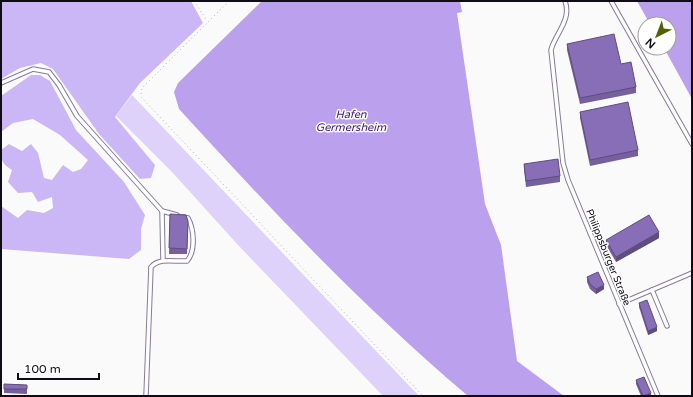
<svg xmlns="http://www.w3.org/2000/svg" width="693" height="397" viewBox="0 0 693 397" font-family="'Varela Round',sans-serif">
<rect width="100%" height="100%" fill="#fafafa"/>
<path fill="#ded2fa" d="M132,95l287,301h-36l-145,-151 -66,-73 -56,-56z"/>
<g fill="#cbb7f5">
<path d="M1,1h190l12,22 -63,60 -25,34 40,48 -4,13 -11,1 -41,-45 -46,-65 -12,-6 -21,5 -19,11z"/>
<path d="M31,75h9l10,6 26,49 48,52 21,33 -4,14v21l-12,9 -128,-10v-43l17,12 9,-8 17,3 9,-5 -1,-11 -14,5 -6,-10 -14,1 -10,-11 4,-12c-9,-6 -11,-8 -11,-20l8,-6 13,7 9,-7 7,9 6,25 8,2 11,-15 10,7 8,-3 7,-9 -28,-25 -27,-16 -20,4 -12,9v-36z"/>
</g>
<g fill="#baa0ed">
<path d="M262,1h198l2,11 -5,1 28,191 16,41 16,116 47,35h-96c-104,-88 -197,-186 -289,-287l-5,-17 4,-9z"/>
<path d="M637,1h55v98l-28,-51h5v-24h-19z"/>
</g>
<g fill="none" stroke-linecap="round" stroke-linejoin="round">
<g stroke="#847a9a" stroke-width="5.5">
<g id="lane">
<path d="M565,1c7,19 -10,33 -14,49l12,113 5,17 90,216"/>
<path d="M611,1l81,143"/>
<path d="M1,83l32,-14 16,3 10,13 18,31 85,95"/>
<path d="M163,260l-1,-49 15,4"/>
<path d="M652,290l15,36"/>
<path d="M619,304l73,-31"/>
<path d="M146,396l5,-129c9,-10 24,-5 36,-6 9,-10 7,-32 1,-43l-5,-1"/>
</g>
</g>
<g stroke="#b2b1b4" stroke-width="1" stroke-dasharray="1 3" stroke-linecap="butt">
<path d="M194,1l13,20"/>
<path d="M229,1l-86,86 -2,4v6l282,299"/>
<path d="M645,1l13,23"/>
<path d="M669,44l12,21"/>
</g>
<use href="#lane" stroke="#fff" stroke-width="3.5"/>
</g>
<g fill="#755f9d">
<path d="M567,44l54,20 15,23v6l-56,11 -13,-54z"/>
<path d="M580,112l58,38v6l-48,10 -10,-48z"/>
<path d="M524,164l36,12v6l-34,5 -2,-18z"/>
<path d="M170,214l18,7 -1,33h-18z"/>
<path d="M659,238l-43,24 -10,-17v-5z"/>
<path d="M587,277l17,12 -8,5 -6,-5 -3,-7z"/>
<path d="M639,303l18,28 -9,4 -9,-28z"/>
<path d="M636,380l15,16h-10l-5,-12z"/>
<path d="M4,384l23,1v9l-23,-1z"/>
</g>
<g fill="#5f4d7f">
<path d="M659,232v6l-43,24v-5z"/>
<path d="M604,285v4l-8,5v-5z"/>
<path d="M657,327v4l-9,4v-4z"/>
<path d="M651,393v3h-8z"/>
</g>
<g fill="#886eb6" stroke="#5f4d7f">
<path d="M614,34l7,30 10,-2 5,25 -56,11 -13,-54z"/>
<path d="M628,102l10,48 -48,10 -10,-48z"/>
<path d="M558,159l2,17 -34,5 -2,-17z"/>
<path d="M170,214l16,1 2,6 -1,28 -18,-1z"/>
<path d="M649,215l10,17 -43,25 -10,-17z"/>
<path d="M598,272l6,13 -8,4 -6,-5 -3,-7z"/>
<path d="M647,300l10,27 -9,4 -9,-28z"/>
<path d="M644,377l7,16 -8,3 -7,-16z"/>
<path d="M4,384l23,1v4h-23z"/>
</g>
<g text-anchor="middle" stroke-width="3" stroke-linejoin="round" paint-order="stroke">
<g font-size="10" fill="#0f0b17" stroke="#fff">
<text transform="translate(609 257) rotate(68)" y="4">Philippsburger Straße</text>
</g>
<g font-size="11" font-style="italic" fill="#3e146d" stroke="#fff">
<text x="351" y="118">Hafen<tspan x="351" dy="13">Germersheim</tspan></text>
</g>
</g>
<rect width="693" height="397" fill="none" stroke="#0f0b17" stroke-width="4"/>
<g transform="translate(657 36) rotate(222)"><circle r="19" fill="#ffffff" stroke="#9f9da2"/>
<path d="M0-3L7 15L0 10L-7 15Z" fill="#536103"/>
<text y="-6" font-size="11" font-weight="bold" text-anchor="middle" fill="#0f0b17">N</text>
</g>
<path d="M18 373v6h81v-6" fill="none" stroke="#0f0b17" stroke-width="2"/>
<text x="24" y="373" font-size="12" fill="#0f0b17" stroke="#ffffff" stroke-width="3" paint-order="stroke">100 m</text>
</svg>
